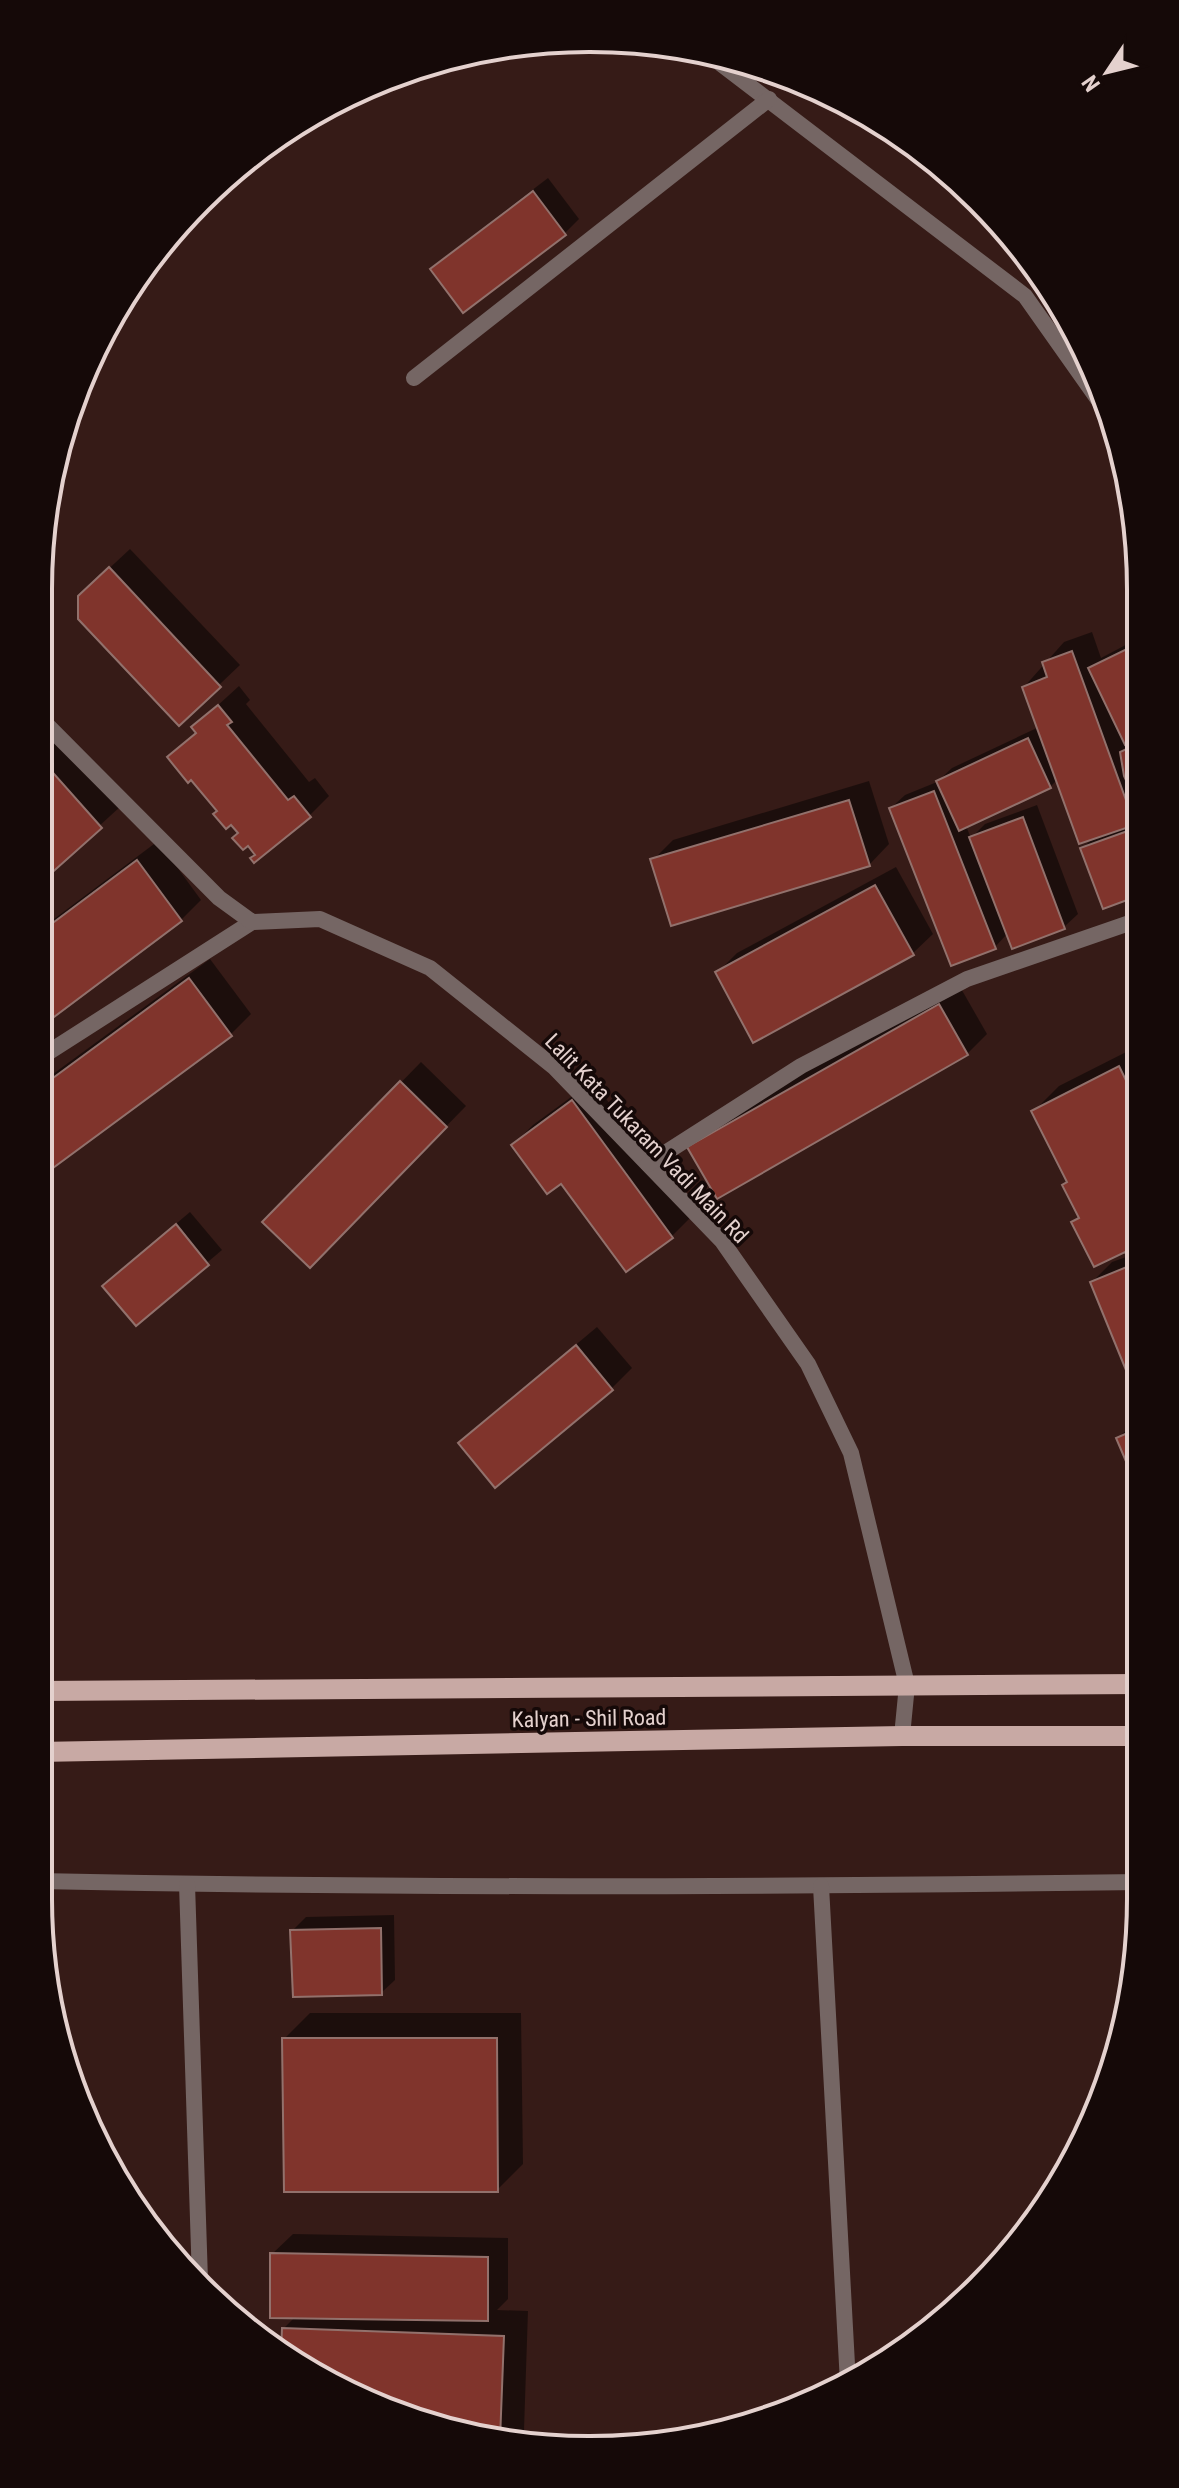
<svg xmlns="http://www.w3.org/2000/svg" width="1179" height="2488" viewBox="0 0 1179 2488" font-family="'Roboto Condensed',sans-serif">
<rect width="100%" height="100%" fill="#361b17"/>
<g fill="#0007">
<path d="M548,178l31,41 -14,14 -101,78 -32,-41 14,-14z"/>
<path d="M130,549l110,116 -61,58 -78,-147z"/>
<path d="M1092,632l9,26 36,-19v103l-3,1v5l3,-2 1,148 -56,-45 12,-12 -36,-58 -8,8 -84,39 5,12 14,-14 52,-19 41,109 -14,13 -56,6 -13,14 -104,-139 14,-13 32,-13 15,-14 87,-41 -15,-40 40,-45z"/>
<path d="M239,686l11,14 -4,4 63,78 6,-4 14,18 -20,20 -52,38 -65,-77 -23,-19 28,-27 -3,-4z"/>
<path d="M60,738l61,68 -83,76v-124z"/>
<path d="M869,781l20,63 -20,21 -216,-5 20,-20z"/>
<path d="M158,841l43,59 -20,20 -143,106v-95z"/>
<path d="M896,867l37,67 -21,20 -195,19 20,-20z"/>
<path d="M210,959l41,55 -20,20 -193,142v-91z"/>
<path d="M959,985l28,49 -20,20 -278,93 20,-20z"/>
<path d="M1138,1046l1,348h-1l-46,-112 20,-20 17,-6 -3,-7 -52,-27 6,-6 -11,-35 -35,-70 25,-25z"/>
<path d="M421,1062l45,44 -156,160 -45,-44z"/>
<path d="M593,1081l99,135 -20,20 -111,-55 -48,-36 20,-20z"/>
<path d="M190,1212l32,38 -86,73 -17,-51z"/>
<path d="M597,1327l35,41 -20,20 -151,56 20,-20z"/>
<path d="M1139,1418l1,71 -22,-51z"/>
<path d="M394,1915l1,65 -14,13 -89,-62 14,-14z"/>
<path d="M310,2013h211l2,151 -26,26 -213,-151z"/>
<path d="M293,2234l215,4v61l-11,11 31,1 -4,119 -10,10 -33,-1 -103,-31 -95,-51 1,-29 12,-12 -24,-62z"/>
</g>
<g fill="#80342c" stroke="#92716c" stroke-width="2">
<path d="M533,191l33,44 -103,78 -33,-44z"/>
<path d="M109,567l112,120 -42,39 -101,-107v-23z"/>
<path d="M1135,645l2,94 -12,6 -37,-77z"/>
<path d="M1072,651l63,174 -56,19 -57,-157 25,-10 -5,-15z"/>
<path d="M218,705l14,17 -5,3 61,75 6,-4 17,21 -57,46 -4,-5 5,-3 -7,-9 -5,4 -11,-12 6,-5 -7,-8 -5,4 -13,-15 4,-3 -26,-31 -3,3 -21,-26 29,-24 -5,-6z"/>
<path d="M1028,738l23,50 -92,43 -23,-50z"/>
<path d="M1137,744v60l-13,-28 -4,-24z"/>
<path d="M39,757l63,71 -64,57v-127z"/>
<path d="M934,791l62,158 -45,17 -62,-158z"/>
<path d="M849,800l21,66 -199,60 -21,-67z"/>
<path d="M1023,817l42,112 -53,20 -43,-112z"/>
<path d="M1136,828l2,68 -35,13 -23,-61z"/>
<path d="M137,860l45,61 -144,108v-95z"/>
<path d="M875,885l39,70 -161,88 -38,-71z"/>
<path d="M189,978l43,58 -194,143v-90z"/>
<path d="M939,1004l29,51 -251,144 -30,-52z"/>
<path d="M1119,1066l19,39 1,153 -9,4 -5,-10 -31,15 -23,-45 8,-4 -17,-33 5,-3 -36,-71z"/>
<path d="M400,1081l47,46 -137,141 -48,-46z"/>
<path d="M572,1100l101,138 -47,34 -65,-88 -14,10 -36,-49z"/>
<path d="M176,1224l33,41 -73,61 -34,-40z"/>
<path d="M1139,1262v134l-2,1 -47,-115z"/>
<path d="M576,1345l37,45 -118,98 -37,-45z"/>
<path d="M1139,1428l1,66 -24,-56z"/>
<path d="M381,1928l1,67 -89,2 -3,-67z"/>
<path d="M282,2038h215l1,154h-214z"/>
<path d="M270,2253l218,4v64l-218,-3z"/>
<path d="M282,2328l222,8 -4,104 -19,-1 -103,-31 -95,-51 -2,-2z"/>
</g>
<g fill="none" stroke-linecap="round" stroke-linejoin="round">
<path stroke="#756664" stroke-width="16" d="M38,1059l214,-137"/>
<g stroke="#756664" stroke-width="16">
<path d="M704,51l321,245 84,119"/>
<path d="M414,378l355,-279"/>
<path d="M38,716l181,182 33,24 68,-3 110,49 124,99 168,174 86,123 43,89 56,232 -5,51"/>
<path d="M648,1164l153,-98 166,-87 171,-59"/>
<path d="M38,1881c368,8 735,6 1103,1"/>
<path d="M187,1884l13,396"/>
<path d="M821,1886l27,497"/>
</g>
<g stroke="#c8a9a4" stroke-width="20">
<path d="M38,1691l1102,-7"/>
<path d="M38,1752l864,-16h238"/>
</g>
</g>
<g text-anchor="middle" stroke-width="7" stroke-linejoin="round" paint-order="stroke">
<g font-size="22" fill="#e4d1ce" stroke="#150908">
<text transform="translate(647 1138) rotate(46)" y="8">Lalit Kata Tukaram Vadi Main Rd</text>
<text transform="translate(589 1718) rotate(-1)" y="8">Kalyan - Shil Road</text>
</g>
</g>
<path d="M0 0H1179V2488H0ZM589 52H590A537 537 0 0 1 1127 589V1899A537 537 0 0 1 590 2436H589A537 537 0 0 1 52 1899V589A537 537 0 0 1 589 52Z" fill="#150908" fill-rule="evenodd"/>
<path fill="none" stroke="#e4d1ce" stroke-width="4" d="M589 52H590A537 537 0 0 1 1127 589V1899A537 537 0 0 1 590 2436H589A537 537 0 0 1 52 1899V589A537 537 0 0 1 589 52Z"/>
<g transform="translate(1107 72) rotate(235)" stroke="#150908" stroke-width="6" paint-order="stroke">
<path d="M0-6L14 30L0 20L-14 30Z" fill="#e4d1ce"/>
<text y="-12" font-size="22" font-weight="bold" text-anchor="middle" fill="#e4d1ce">N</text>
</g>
</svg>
